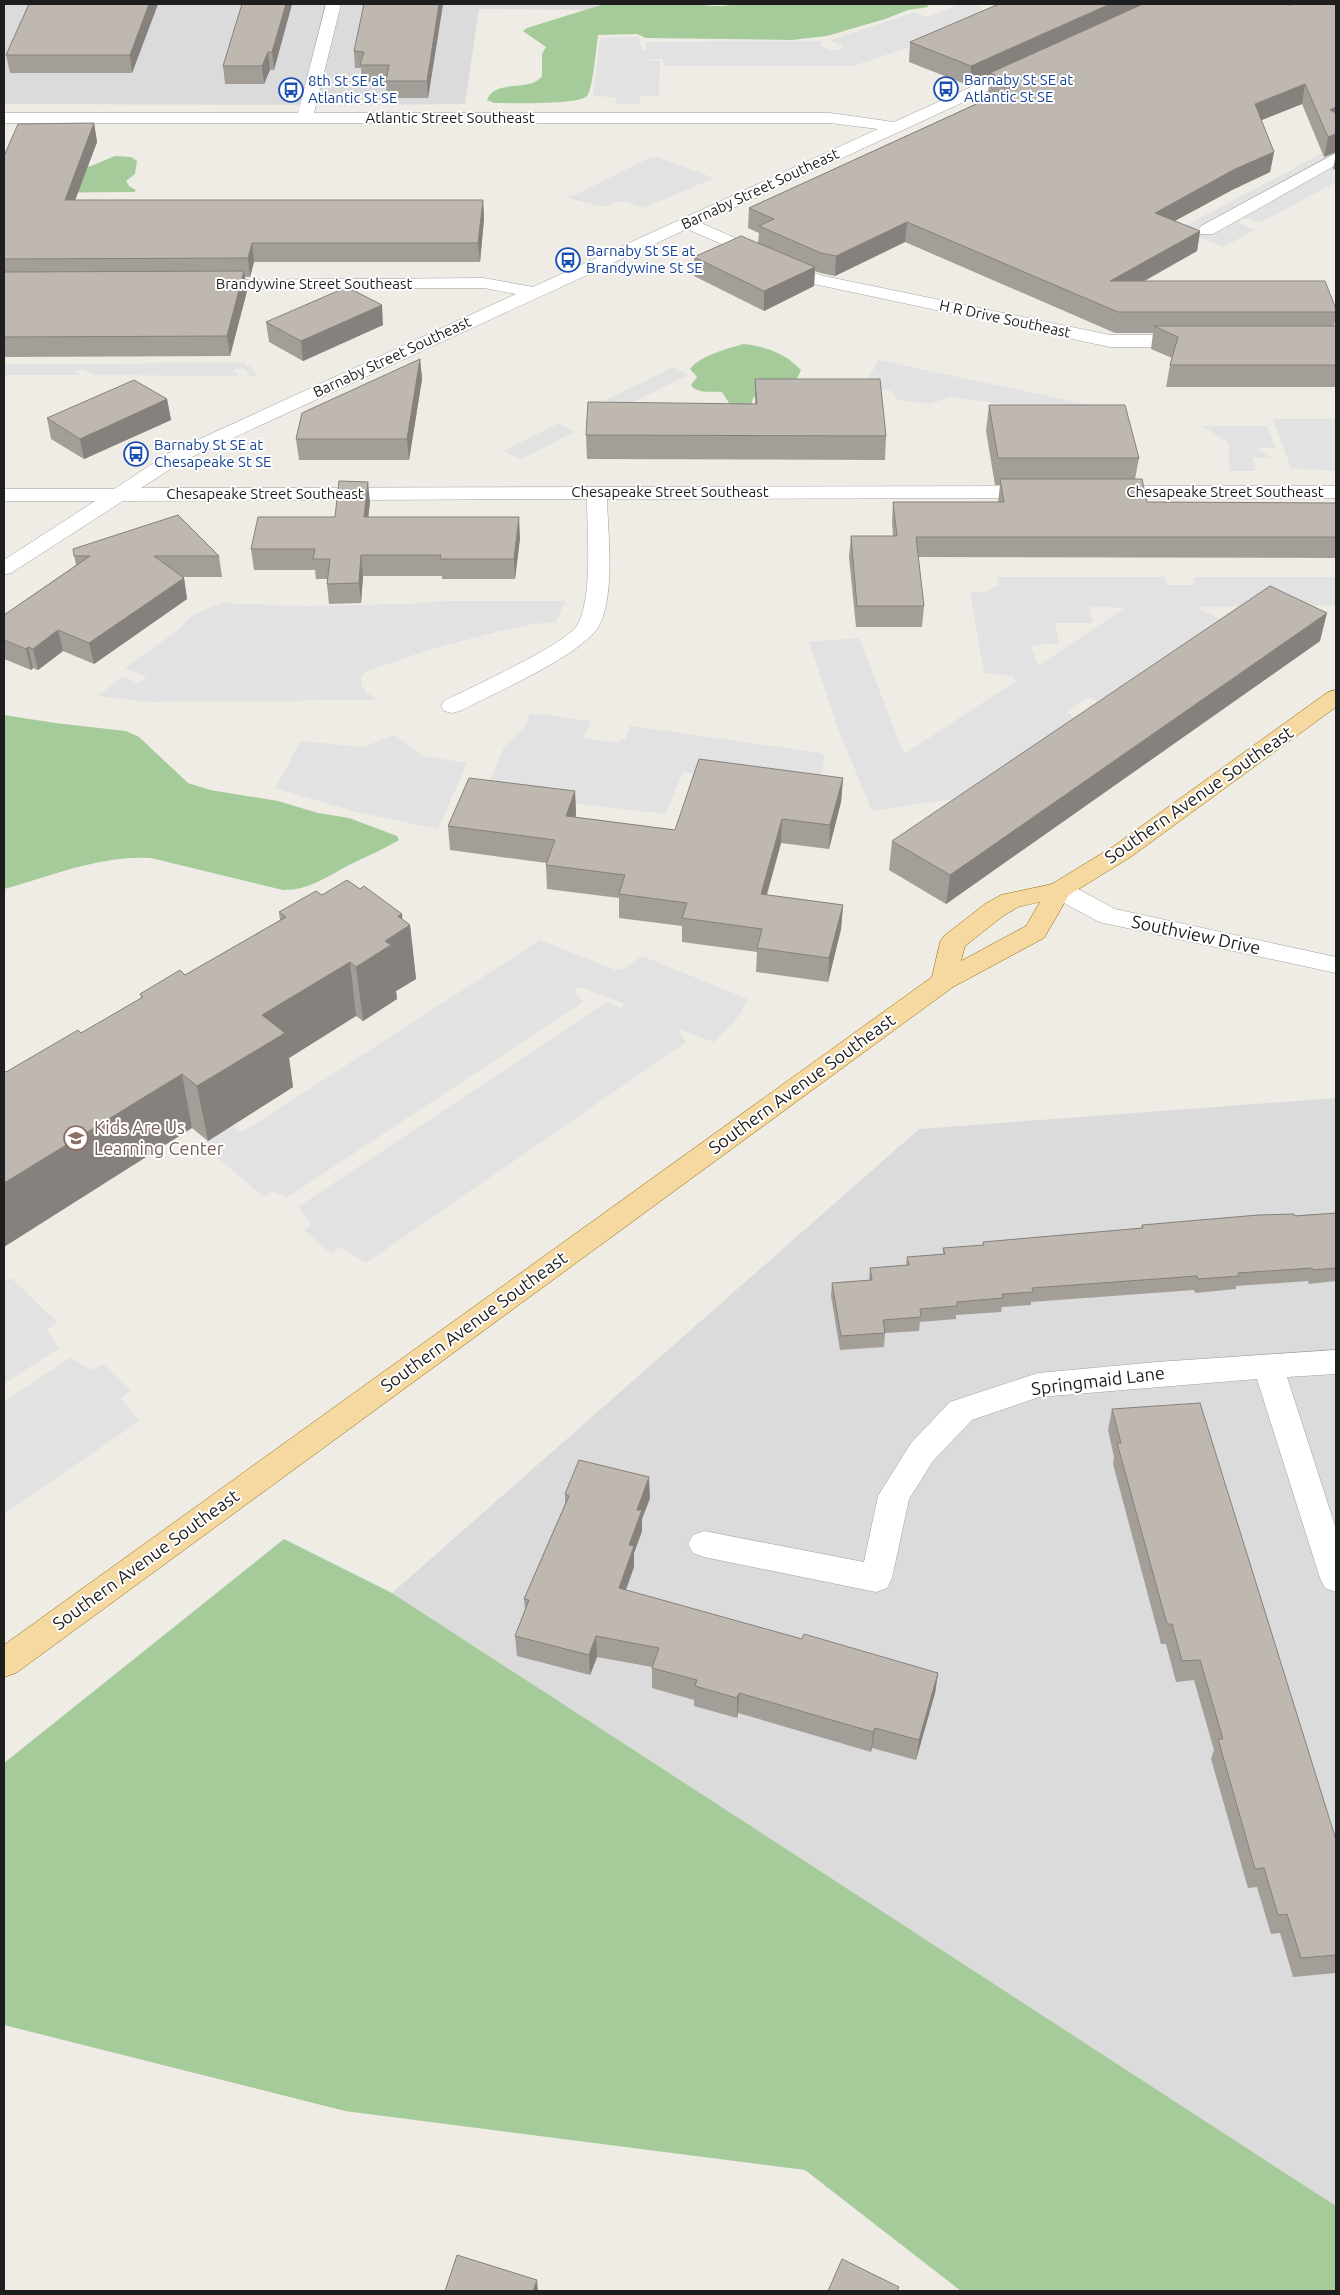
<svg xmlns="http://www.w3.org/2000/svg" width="1340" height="2295" viewBox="0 0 1340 2295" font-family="Ubuntu,sans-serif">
<rect width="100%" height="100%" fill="#eeece4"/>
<g fill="#dcdbdb">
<path d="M4,4h592l-1,6 -116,-1 -14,95 -123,1 -338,-1z"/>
<path d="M1336,1098v1108l-944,-613 527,-464z"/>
</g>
<g fill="#a6cb9b">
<path d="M604,4h87c16,1 28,4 45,0h191l1,3 -20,3 -23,9 -58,17 -35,4 -146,-2 -9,-4 -39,1c-2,12 -5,54 -11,61 -7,9 -78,7 -93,7l-7,-3c8,-22 42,-7 55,-24v-22l4,-7 -23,-16 4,-3z"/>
<path d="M115,156l16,1 6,4 -2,13 -9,7 3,5 7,4 -2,2 -130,1v-22h29l58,-5z"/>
<path d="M743,344c23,2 43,10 58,26l-6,13 -32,9 -10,6 -2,8h-12l-10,-3 -7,-11c-10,-1 -26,2 -31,-7l6,-8 -7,-8c11,-14 37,-20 53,-25z"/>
<path d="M4,715l51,8 71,8 13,6 49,46 22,7 68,11 40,12 31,5 48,18 2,4c-15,9 -32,16 -48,24 -23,12 -41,26 -68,26l-132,-32c-50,-3 -100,18 -147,31z"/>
<path d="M284,1539l108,54 944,613v85h-375l-156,-121 -460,-59 -341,-86v-262z"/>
</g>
<g fill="#e2e2e2" fill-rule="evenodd">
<path d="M960,4h14l18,10 -56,24 -83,28h-189l-1,-7h-17v1l14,1 -1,35h-18l-2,8h-22l-2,-7 -22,-1 7,-58 39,-1 3,12 2,1 3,-2 -2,-6 176,-1 1,5 7,4h7l6,-2v-2l-12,-6 85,-28 12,5z"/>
<path d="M1336,146v24l-4,2 4,3v7l-76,41 -12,-4h-7l-2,4 16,7 -32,17 -44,-18z"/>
<path d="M651,157h7l56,21 -71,30 -17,-6h-9l-13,5 -36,-9z"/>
<path d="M879,360l224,48 -21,6 -132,-17 -21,7 -31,-4 -7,-9 -27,-6z"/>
<path d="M246,363l-1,3 4,1 1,-3 7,13 -7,-1 -5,-7h-11l4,7 -145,-1 -11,-6 -7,3 5,3h-76v-11z"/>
<path d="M673,367l15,8 -67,33 -15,-8z"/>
<path d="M1273,419h63v52l-45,-3z"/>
<path d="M559,423l15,9 -53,27 -18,-8z"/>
<path d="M1202,426h65l8,22h-19l16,10h-19l3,13h-27v-28z"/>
<path d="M997,577h168l3,8h27l-1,-8h142v28l-138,2 -1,1 28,13 -123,83 -13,-7 -22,15 12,8 -119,78 -88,13 -35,-85 -28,-84 50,-4 45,116 112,-73 -3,-5 -29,-3 -14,-81h15l13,-7zM1089,606l36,2 -87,58 -7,-21 28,-1 -4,-21h38z"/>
<path d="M443,601h122l-9,21 -22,2 -34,7 -72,19 -61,21 -6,6v8l6,8 12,7 -229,2 -53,-6 25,-19 17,6 8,-6 -22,-9 53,-38 13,-14 30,-13 88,3 97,-2z"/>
<path d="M530,713l61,8 -7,17 35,5 2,-4h4l5,-13 192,27 3,3 -7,33 -135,-17 -17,42 -182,-21 20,-46 20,-19z"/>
<path d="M395,735l28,21 44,7 -29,66 -82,-17 -81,-24 26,-47 62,6z"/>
<path d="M540,940l76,30 7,-1 19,-13 106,43 -10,18 -24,25 -35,-13 7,13 -320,221 -25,-16 -10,7 -27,-24 7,-5 -13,-18 309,-205 14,6 4,-4 -43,-16h-5l-2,4 8,10 -297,196 -13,-7 -9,6 -63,-53 31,-19 9,7 8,-4z"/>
<path d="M11,1278l46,44 -10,8 12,18 -55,36v-102z"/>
<path d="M70,1358l21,12 12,-6 28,27 -10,7 18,23 -135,93v-112z"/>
</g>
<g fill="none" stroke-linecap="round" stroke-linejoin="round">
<g stroke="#a2a2a2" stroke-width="1">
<g id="minor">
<path d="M326,4h15l-27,109h516l64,9 123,-56h12l2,3 -2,3 -328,151 118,52 291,60h80l7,2 2,4 -2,4 -7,2h-80l-296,-63 -127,-55 -504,232 -42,27 894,-2 7,2 3,4 -3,4 -7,2 -428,1c1,36 8,92 -7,125 -13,29 -108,70 -140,87l-8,2 -8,-2 -3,-5 3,-5c24,-12 125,-58 134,-77 15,-29 9,-92 9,-125l-464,2 -112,72 -7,2v-15l91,-59h-91v-12h110l55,-36 347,-159 -32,-6 -276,1 -6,-1 -3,-4 3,-4 282,-2 49,9 345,-158 -48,-6h-826v-10h294z"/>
<path d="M1336,153v12l-123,69h-12l-3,-4 3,-4z"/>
<path d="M1108,486h228v12h-228l-7,-2 -3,-4 3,-4z"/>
<path d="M1060,882l9,2 46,25 221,48v16l-237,-51 -48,-26 -3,-6 3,-6z"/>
<path d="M1336,1350v24l-49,3 49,152v63l-11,-4 -5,-10 -63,-199 -218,18 -67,23 -39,41 -24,38 -17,79 -5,10 -11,4 -172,-35 -11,-4 -5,-9 5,-9 11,-4 160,31 14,-66 33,-53 39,-41 88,-29 119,-11z"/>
</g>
</g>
<g stroke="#8f6d09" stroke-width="1">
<path id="major" d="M1336,690v17l-204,149 -63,39 -25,43 -91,49 -937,686 -12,4v-32l928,-668 8,-35 4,-6 41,-32 16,-9 51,-11 62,-38 214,-154zM1040,902l-14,24 -65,35 4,-15 38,-30 15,-9z"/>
</g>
<use href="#minor" fill="#fff" fill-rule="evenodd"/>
<use href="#major" fill="#f6d8a1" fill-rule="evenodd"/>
</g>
<g fill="#a49e98">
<path d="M29,4h129l-26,69h-122l-4,-18z"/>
<path d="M292,4l-18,66h-4l-6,14h-39l-2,-18z"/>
<path d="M443,4l-15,94h-41l-1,-16h-24l-1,-14h-6l-1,-17z"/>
<path d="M1336,4v148l-12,5 -22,-53 -41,16 13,32 -4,20 -38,18 -57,31 25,10 -3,20 -52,30 191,28v8l-2,9h2v64l-1,-3h-169l4,-22 2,-7 -21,-9 2,-16h-38l-210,-91 -70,34 -15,-3 -5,-2 -1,15 -50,25 -70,-35v-19l64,-14 1,-10 -11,-5 1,-20 246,-113 -7,-2 2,-17 -20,10 -61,-24 1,-20 380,-37z"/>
<path d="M94,123l3,19 -22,58h408l1,19 -4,43h-226l-4,15h-5l2,14 -17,65 -226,1v-201z"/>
<path d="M1336,153v17l-3,-1z"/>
<path d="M266,322l117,3 -80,36 -34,-19z"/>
<path d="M420,359l2,20 -13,81h-110l-3,-21z"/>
<path d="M755,379l131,57 -1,24 -298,-1 -1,-24 169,-31z"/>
<path d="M167,399l4,21 -87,39 -33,-20 -4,-21z"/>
<path d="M989,405l150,53 -4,21 12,23 189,1v55l-418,-1 6,49 -2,21h-66l-7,-70 2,-21h42l-1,-13 1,-21h105l2,-17h-5l-9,-54z"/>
<path d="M370,502l-2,15 152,21 -5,41h-73v-3h-79l-2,27 -32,1 -2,-20v-5h-11l-1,-9h-61l-3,-21 84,-32z"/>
<path d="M73,549l146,7 3,21h-40l2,1 3,21 -93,65 -31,-13 -25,19 -5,-2 -2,2 -27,-11v-44l72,-50z"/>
<path d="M1320,641l-374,263 -57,-34 3,-29z"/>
<path d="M843,778l-2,24 -12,47 -48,-6 -14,52 76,10 -2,24 -13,53 -72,-10 1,-20 -75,-10v-16l-63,-8v-20l-72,-9 -1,-24v-2l-96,-13 -2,-24 127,-35 1,24 -1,2 100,13z"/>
<path d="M360,889l42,25v5l8,6 6,54 -20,12 1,8 -34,22 -7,-5 -67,42 4,29 -85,54 -16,-13 -186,-56 75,-39 60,-35 -1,-4 45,-19 95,-55 -1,-8 43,-17z"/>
<path d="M1336,1213v68l-27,3 -1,-3 -72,5v3l-41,4 -1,-3 -163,12v3l-29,2 -1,5 -45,3v4l-36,3 -1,9 -34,2 -1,14 -44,3 -9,-54 1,-13 37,-3 1,-12 36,-2 1,-9 36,-3v-6l40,-3v-3l158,-14 1,-3z"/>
<path d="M1112,1409l224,431v133l-43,4 -13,-44 -9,1 -14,-47 -9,1 -37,-129 3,-9 -20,-70 -18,2 -10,-38h-5l-48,-180 1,-7 -6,-27z"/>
<path d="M565,1494l85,4 -8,21v12l-8,22v14l-8,23 176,49 136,34 -3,20 -19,67 -44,-12 -1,4 -133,-39 -1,5 -43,-12v-6l-42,-12v-21l-55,-10 -7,18 -73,-19 -2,-20 10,-26 -1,-11 41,-95z"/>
</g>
<g fill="#86817c">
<path d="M149,4h9l-26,69 -2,-18z"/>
<path d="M286,4h6l-18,66 -2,-18z"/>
<path d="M439,4h4l-15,94 -1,-17z"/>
<path d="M1110,4h39l-159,69v3l-20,10 1,-20z"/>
<path d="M268,52l2,18 -6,14 -2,-18z"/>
<path d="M1305,84l-3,20 -50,20 3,-20z"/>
<path d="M1336,107v17l-6,-14z"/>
<path d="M94,123l3,19 -29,77 -3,-19z"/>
<path d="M1336,134v18l-12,5 4,-20z"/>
<path d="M1274,152l-4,20 -38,18 -80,43 3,-20 80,-44z"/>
<path d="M483,200l1,19 -4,43 -2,-19z"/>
<path d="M907,222l-2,20 -70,34 1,-20z"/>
<path d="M1200,231l-3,20 -90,50 3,-20z"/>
<path d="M252,243l2,19 -4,15 -2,-19z"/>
<path d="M815,267l-1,19 -50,25v-20z"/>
<path d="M244,271l3,20 -17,65 -3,-20z"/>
<path d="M382,305l1,20 -80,36 -2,-20z"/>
<path d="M420,359l2,20 -13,81 -2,-21z"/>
<path d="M167,399l4,21 -87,39 -4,-20z"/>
<path d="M368,482l2,20 -4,35 -2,-20z"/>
<path d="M519,517l1,21 -5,41 -1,-20z"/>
<path d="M361,555l2,21 -2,27 -2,-20z"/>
<path d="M184,578l3,21 -93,65 -5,-21z"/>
<path d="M1327,613l-7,28 -374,263 4,-29z"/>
<path d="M58,630l5,21 -25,19 -5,-21z"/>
<path d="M28,647l5,21 -2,2 -5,-21z"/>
<path d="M843,778l-2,24 -12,47 1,-24z"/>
<path d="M575,791l1,24 -9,25 -1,-24z"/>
<path d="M782,819l-1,24 -21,75 1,-24z"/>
<path d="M843,905l-2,24 -13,53 1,-24z"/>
<path d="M402,914l1,15 7,-4 6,54 -20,12 1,8 -34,22 -7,-54 29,-26 13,-25z"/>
<path d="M350,962l6,54 -67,42 4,29 -85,54 -11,-55 65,-71z"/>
<path d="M182,1074l10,54 -188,119v-64z"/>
<path d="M649,1477l1,21 -8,21v12l-8,22v14l-15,41v-20l18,-78z"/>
<path d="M596,1636l1,21 -7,18 -1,-20z"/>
<path d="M938,1673l-3,20 -19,67 3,-20z"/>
<path d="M739,1693l-1,20 -1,5v-20z"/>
<path d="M875,1728l-3,20 -1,4 2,-20z"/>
<path d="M537,2280l1,11h-5z"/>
</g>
<g fill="#bfb8b1" stroke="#86817c">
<path d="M29,4h120l-19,51h-124z"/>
<path d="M242,4h44l-14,48h-4l-6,14h-39z"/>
<path d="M364,4h75l-12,77h-41l3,-16h-29l4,-13 -10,-1z"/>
<path d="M999,4h111l-139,62 -61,-24z"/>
<path d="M1143,4h142l5,1 3,-1h43v103l-6,3 6,3v21l-8,3 -23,-53 -50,20 19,48 -39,17 -80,44 45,18 -90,50h215l11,28v3h-218l-211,-90 -71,34 -15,-3 -62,-27 15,-7 -25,-11 269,-123 -28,-12z"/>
<path d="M94,123l-29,77h418l-5,43h-226l-4,15 -244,1v-103l14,-32z"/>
<path d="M741,236l74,31 -51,24 -70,-34z"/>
<path d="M244,271l-17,65 -223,1v-65z"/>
<path d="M347,287l35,18 -81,36 -35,-19z"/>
<path d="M1154,326h182v39h-166l8,-28z"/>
<path d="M420,359l-13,80h-111l6,-26z"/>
<path d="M755,379h125l6,57 -300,-1 2,-33 169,2z"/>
<path d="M134,380l33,19 -87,40 -33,-21z"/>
<path d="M989,405h136l14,53h-141z"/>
<path d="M1000,479h142l5,23 189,1v34h-420l8,69h-67l-6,-70h46l-4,-34h111z"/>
<path d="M339,481l29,1 -4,35h155l-5,42h-74l1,-4h-80l-2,28 -32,1 3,-25h-17l2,-10h-64l7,-32h77z"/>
<path d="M178,515l41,41h-65l30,22 -95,65 -31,-13 -25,19 -5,-2 -2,2 -22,-9v-25l86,-59h-16l-1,-7z"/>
<path d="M1270,586l57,27 -377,262 -58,-34z"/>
<path d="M699,759l144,19 -13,47 -48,-6 -21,75 82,11 -14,53 -72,-10 5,-19 -80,-11 5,-15 -68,-9 6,-19 -79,-10 9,-25 -107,-14 21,-48 106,13 -9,25 109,14z"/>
<path d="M347,880l13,9 4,-3 38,28 -4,2 12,9 -25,16 6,4 -35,22 -6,-5 -88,53 23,18 -88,53 -15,-12 -178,109v-113l2,2 72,-42 3,3 62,-36 -3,-3 40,-24 5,5 101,-58 -7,-5 37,-21 6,4z"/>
<path d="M1336,1213v55l-23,2 -1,-2 -74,5 1,3 -41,3 -1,-3 -165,12 1,4 -31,2 1,4 -46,4v4l-37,3 1,8 -38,3 2,13 -44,3 -9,-53 40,-3 -2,-12 39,-3 -2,-8 38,-3 -2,-6 41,-3 -1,-3 160,-14 -1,-3 116,-10 36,-1 1,2z"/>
<path d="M1200,1403l136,437v115l-35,3 -14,-44 -9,1 -14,-47 -9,1 -37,-130h5l-23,-79 -18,1 -10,-37h-5l-50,-181h4l-9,-34z"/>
<path d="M579,1460l70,17 -12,33h5l-13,35 5,1 -15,42 183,51 2,-5 134,39 -19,67 -44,-12 -2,4 -134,-39 -2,5 -42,-12 2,-6 -45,-12 7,-20 -63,-12 -7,19 -74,-19 14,-36 -5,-1 45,-103 -4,-2z"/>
<path d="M457,2255l80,25 -4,11h-88z"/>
<path d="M842,2259l57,28 -2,4h-69z"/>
</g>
<defs>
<g id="bus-ring" transform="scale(1.25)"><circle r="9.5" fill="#fff" stroke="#1a4fb4" stroke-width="1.5"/><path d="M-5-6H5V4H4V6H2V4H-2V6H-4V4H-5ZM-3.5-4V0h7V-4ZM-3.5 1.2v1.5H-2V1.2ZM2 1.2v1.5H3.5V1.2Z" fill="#1a4fb4"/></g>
<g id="school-ring" transform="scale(1.25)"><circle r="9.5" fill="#fff" stroke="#8d6e63" stroke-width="1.5"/><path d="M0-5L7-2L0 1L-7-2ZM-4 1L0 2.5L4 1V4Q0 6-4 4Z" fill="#8d6e63"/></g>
</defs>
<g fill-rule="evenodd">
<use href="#bus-ring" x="946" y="89"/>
<use href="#bus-ring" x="291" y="90"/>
<use href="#bus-ring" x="568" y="260"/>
<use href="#bus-ring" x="136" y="454"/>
<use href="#school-ring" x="76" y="1138"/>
</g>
<g text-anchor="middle" stroke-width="4" stroke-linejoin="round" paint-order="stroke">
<g font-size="15" fill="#164399" stroke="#fff" text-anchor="start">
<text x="964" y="85">Barnaby St SE at<tspan x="964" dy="17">Atlantic St SE</tspan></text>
<text x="308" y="86">8th St SE at<tspan x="308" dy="17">Atlantic St SE</tspan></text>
<text x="586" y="256">Barnaby St SE at<tspan x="586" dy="17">Brandywine St SE</tspan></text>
<text x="154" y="450">Barnaby St SE at<tspan x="154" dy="17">Chesapeake St SE</tspan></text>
</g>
<g font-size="15" fill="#1e1e1e" stroke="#fff">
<text x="450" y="123">Atlantic Street Southeast</text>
<text transform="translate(760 189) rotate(-25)" y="5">Barnaby Street Southeast</text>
<text x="314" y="289">Brandywine Street Southeast</text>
<text transform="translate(1005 319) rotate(12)" y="5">H R Drive Southeast</text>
<text transform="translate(392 357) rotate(-25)" y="5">Barnaby Street Southeast</text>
<text x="670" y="497">Chesapeake Street Southeast</text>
<text x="1225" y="497">Chesapeake Street Southeast</text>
<text x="265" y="499">Chesapeake Street Southeast</text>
</g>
<g font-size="18" fill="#1e1e1e" stroke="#fff">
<text transform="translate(1199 795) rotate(-35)" y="6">Southern Avenue Southeast</text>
<text transform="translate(1196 935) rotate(12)" y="6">Southview Drive</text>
<text transform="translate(802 1084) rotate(-36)" y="6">Southern Avenue Southeast</text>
<text transform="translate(474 1322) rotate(-36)" y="6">Southern Avenue Southeast</text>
<text transform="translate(1098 1381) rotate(-7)" y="6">Springmaid Lane</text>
<text transform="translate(146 1560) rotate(-36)" y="6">Southern Avenue Southeast</text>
</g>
<g font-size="18" fill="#785e54" stroke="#fff" text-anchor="start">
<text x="94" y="1134">Kids Are Us<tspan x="94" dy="21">Learning Center</tspan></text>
</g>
</g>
<rect width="1340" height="2295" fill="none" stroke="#1e1e1e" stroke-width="10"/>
</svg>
